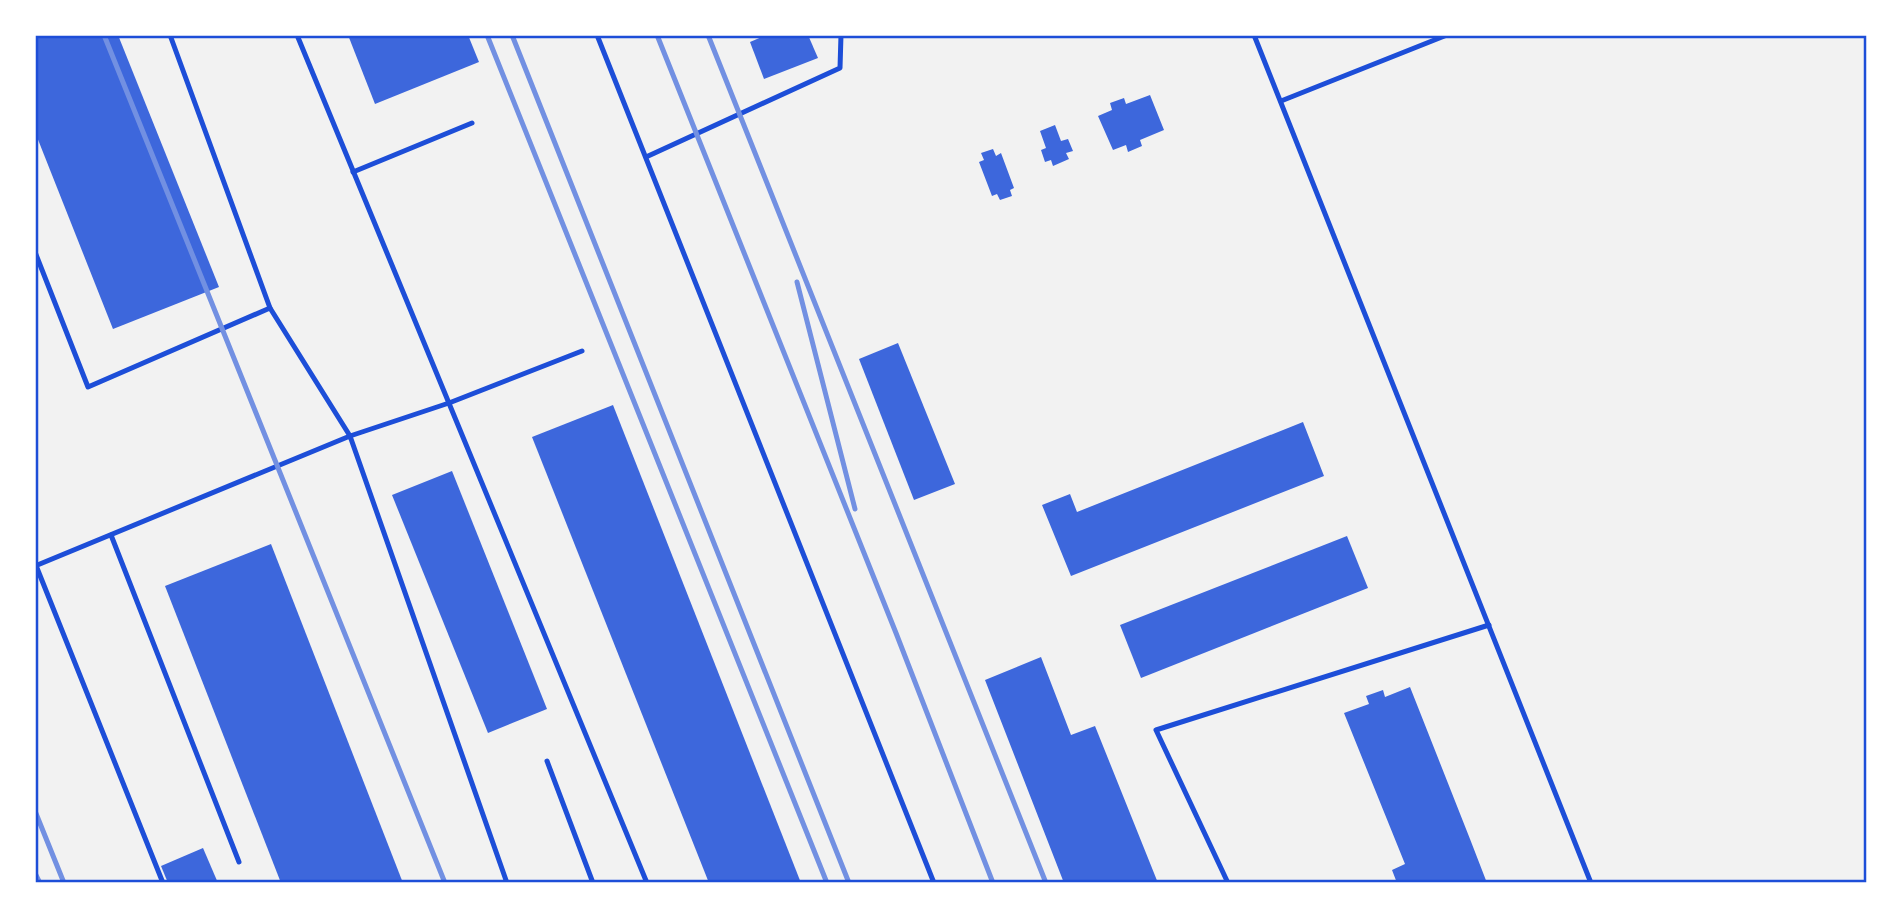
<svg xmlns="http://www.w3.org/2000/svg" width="1902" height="918" viewBox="0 0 1902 918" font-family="'Exo 2',sans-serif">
<rect width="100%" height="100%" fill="#f2f2f2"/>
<g fill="#3d67dc">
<path d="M35,35h83l101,252 -106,42 -78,-197z"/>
<path d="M348,35h120l11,27 -104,42z"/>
<path d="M766,35h42l10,23 -54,21 -14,-37z"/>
<path d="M1150,95l14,35 -24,10 2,6 -14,6 -2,-7 -13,5 -15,-34 14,-6 -2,-7 14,-5 2,6z"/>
<path d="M1055,125l6,16 7,-2 5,12 -7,2 3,6 -16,7 -2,-6 -6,2 -4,-12 5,-2 -6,-17z"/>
<path d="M993,149l3,7 5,-3 13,35 -4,2 2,6 -12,4 -3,-6 -5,2 -13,-34 5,-2 -3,-7z"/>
<path d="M898,343l57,141 -41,16 -55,-141z"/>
<path d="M613,405l188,478h-92l-177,-446z"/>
<path d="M1303,422l21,54 -253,100 -29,-71 28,-11 7,18z"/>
<path d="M452,471l95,238 -59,24 -96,-238z"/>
<path d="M1347,536l21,52 -227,90 -21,-53z"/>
<path d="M271,544l132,339h-122l-116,-297z"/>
<path d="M1041,657l30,78 24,-9 63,157h-94l-79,-203z"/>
<path d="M1410,687l60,152 17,44h-90l-5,-13 13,-6 -61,-151 25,-9 -3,-8 17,-6 2,7z"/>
<path d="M203,848l15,35h-50l-7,-17z"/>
</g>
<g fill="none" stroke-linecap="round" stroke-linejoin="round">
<g stroke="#1d4ed8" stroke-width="5">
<path d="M297,35l350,848"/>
<path d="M597,35l337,848"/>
<path d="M1254,35l337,848"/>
<path d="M1281,101l166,-66"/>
<path d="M646,157l194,-89 1,-33"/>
<path d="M353,172l119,-49"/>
<path d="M35,252l53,135 182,-79 -100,-273"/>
<path d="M270,308l80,128 99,-33 133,-52"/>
<path d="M111,535l128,327"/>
<path d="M35,563l128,320"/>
<path d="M35,566l315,-130 157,447"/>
<path d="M547,761l46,122"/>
<path d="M1228,883l-72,-153 333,-105"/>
</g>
<g stroke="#7290e2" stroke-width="5">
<path d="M104,35l341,848"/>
<path d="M487,35l340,848"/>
<path d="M512,35l337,848"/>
<path d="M657,35l239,598 97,250"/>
<path d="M708,35l338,848"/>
<path d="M797,282l58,227"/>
<path d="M35,811l29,72"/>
<path d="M35,873l5,10"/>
</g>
</g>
<rect width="1902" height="918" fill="none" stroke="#ffffff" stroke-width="74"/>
<rect x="37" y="37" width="1828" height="844" fill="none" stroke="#1d4ed8" stroke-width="2.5"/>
</svg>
